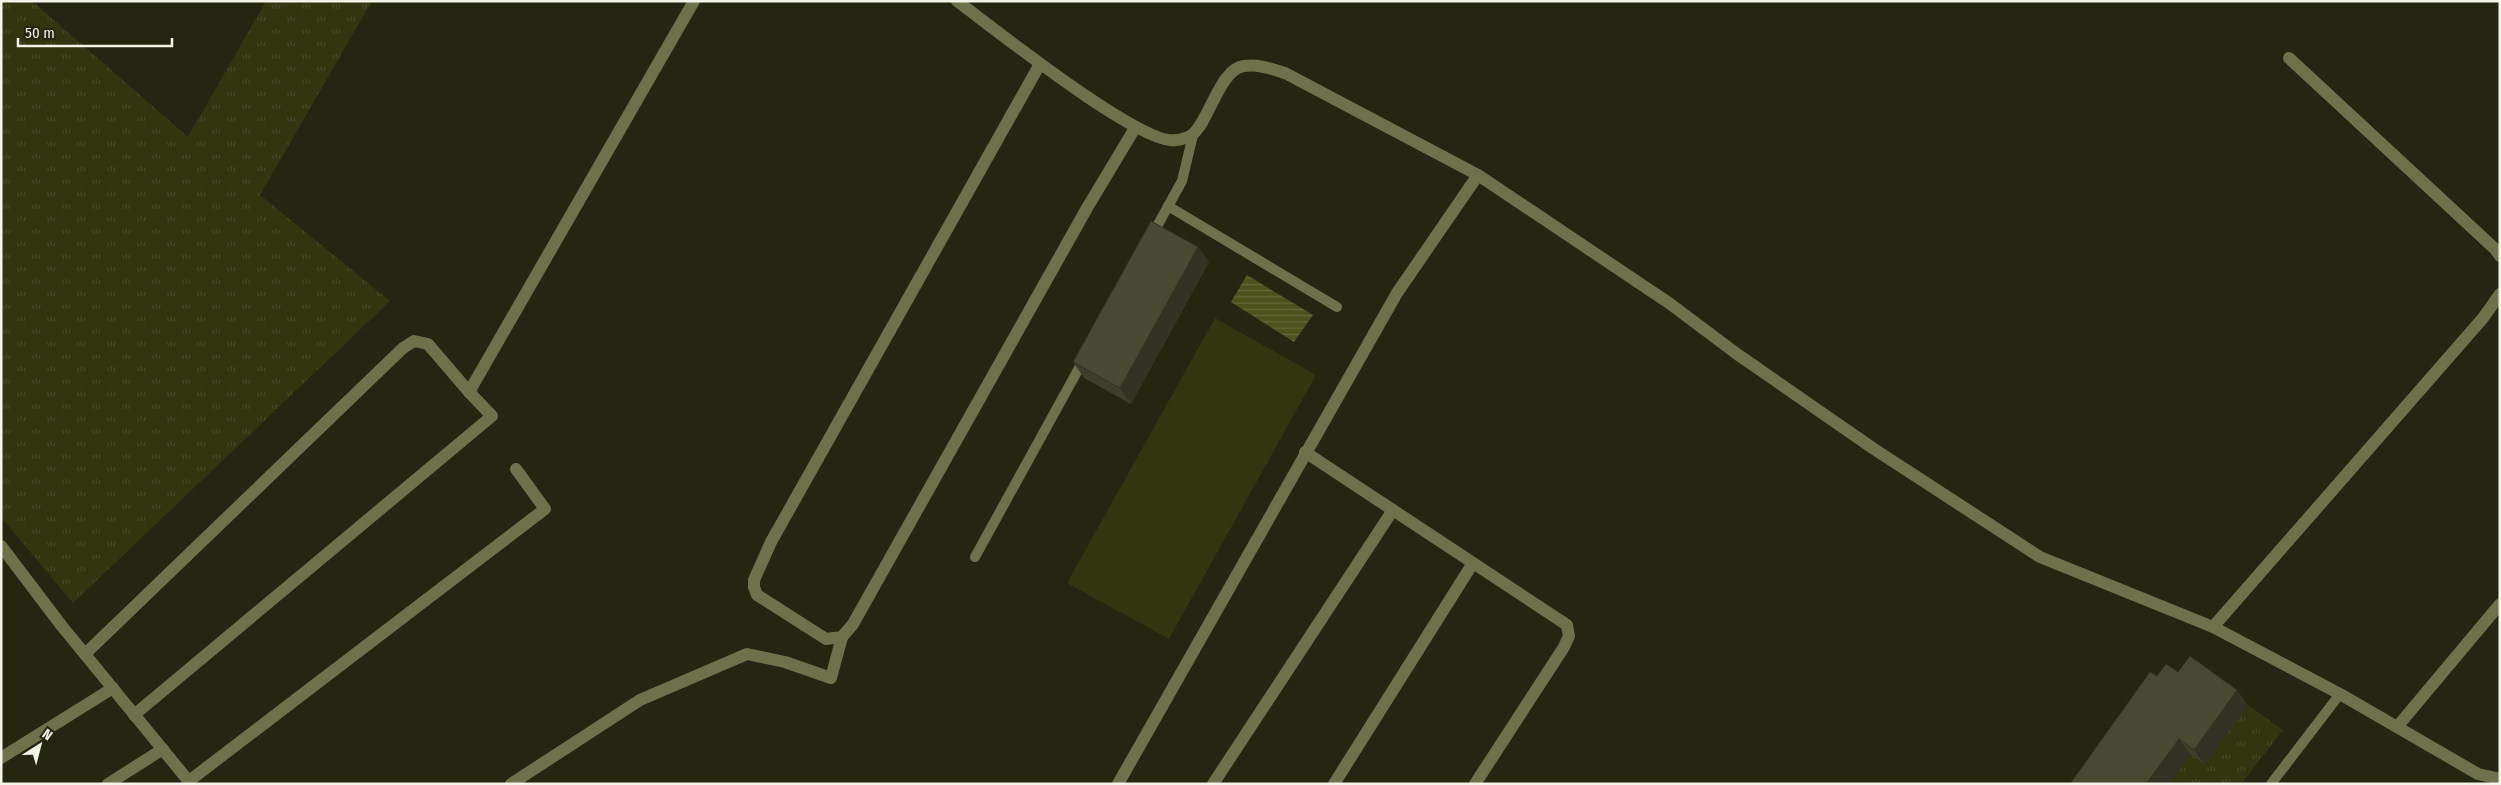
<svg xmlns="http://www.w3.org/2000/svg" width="2501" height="785" viewBox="0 0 2501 785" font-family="'Fira Sans Condensed',sans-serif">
<defs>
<pattern id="grass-tufts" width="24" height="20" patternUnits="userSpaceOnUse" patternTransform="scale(1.25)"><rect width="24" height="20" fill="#32350e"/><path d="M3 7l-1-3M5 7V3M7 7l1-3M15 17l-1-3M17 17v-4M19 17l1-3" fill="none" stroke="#464925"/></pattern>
<pattern id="water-rules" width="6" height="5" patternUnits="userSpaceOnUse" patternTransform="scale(1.25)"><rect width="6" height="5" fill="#4d511b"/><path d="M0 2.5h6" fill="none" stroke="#676b3c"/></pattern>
</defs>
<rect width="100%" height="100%" fill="#242611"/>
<g fill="url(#grass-tufts)">
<path d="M1,1h31l156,136 78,-136h106l-112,194 130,106 -317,302 -72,-86z"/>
<path d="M2248,705l35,25 -42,54h-72l21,-30 15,11z"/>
</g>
<path fill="#32350e" d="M1215,318l101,57 -147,264 -102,-56z"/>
<path fill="url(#water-rules)" d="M1247,275l66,40 -19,27 -63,-40z"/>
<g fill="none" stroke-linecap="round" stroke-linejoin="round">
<g stroke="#6e724b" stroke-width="10">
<path d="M1168,206l169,101"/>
<path d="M1151,237l31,-56 11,-46"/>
<path d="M975,557l109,-198"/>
<path d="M2271,784l69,-90"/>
</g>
<g stroke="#6e724b" stroke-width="12">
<path d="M2289,58l206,191 5,7"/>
<path d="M1040,64l-269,478 -17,38v7l3,8 69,44 16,-2 11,-13 234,-416 48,-80"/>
<path d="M1305,452l262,173 2,11 -5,11 -89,137"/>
<path d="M1,546l60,79 130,159"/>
<path d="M2213,627l270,-309 17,-24"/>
<path d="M85,654l318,-306 11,-7 14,3 41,48"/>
<path d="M134,715l358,-299 -23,-24 225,-391"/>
<path d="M2397,727l103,-123"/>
<path d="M1,758l112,-70"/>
<path d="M189,781l356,-272 -29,-40"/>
<path d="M108,784l55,-35"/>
<path d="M511,784l129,-84 107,-46 38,8 46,16 11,-41"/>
<path d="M1118,784l279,-491 81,-118"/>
<path d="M1213,784l180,-274"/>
<path d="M1334,784l139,-221"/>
</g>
<path stroke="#6e724b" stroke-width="12" d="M957,1c34,25 185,146 219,139 4,0 14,-3 17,-6 17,-15 27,-65 51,-68 14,-2 28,3 41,7l193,102 191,128 68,51 137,95 166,108 173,70 127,67 138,80 22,5"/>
</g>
<g fill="#3d3f2c">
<path d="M1198,247l11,15 -78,142 -47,-26 -11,-16z"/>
<path d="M2178,672l70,33 -43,60 -15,-11 -21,30 -12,-108z"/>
</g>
<g fill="#323324">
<path d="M1198,247l11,15 -78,142 -11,-16z"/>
<path d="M2237,690l11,15 -43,60 -11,-15z"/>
<path d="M2179,739l11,15 -21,30h-23z"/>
</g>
<g fill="#474933" stroke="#323324">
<path d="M1151,221l47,26 -78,141 -47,-26z"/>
<path d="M2190,656l47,34 -43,60 -15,-11 -33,45h-76l80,-112 7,4 9,-12 12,8z"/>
</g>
<rect width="2501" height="785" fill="none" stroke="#f2f4e7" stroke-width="5"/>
<g transform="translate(40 745) rotate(36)" stroke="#242611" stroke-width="4" paint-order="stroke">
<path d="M0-4L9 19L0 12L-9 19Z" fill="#f2f4e7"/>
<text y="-8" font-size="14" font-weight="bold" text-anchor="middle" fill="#f2f4e7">N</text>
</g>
<path d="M18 38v8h154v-8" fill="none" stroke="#f2f4e7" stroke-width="2.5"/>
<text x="25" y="38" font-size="15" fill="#f2f4e7" stroke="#242611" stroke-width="4" paint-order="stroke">50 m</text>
</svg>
